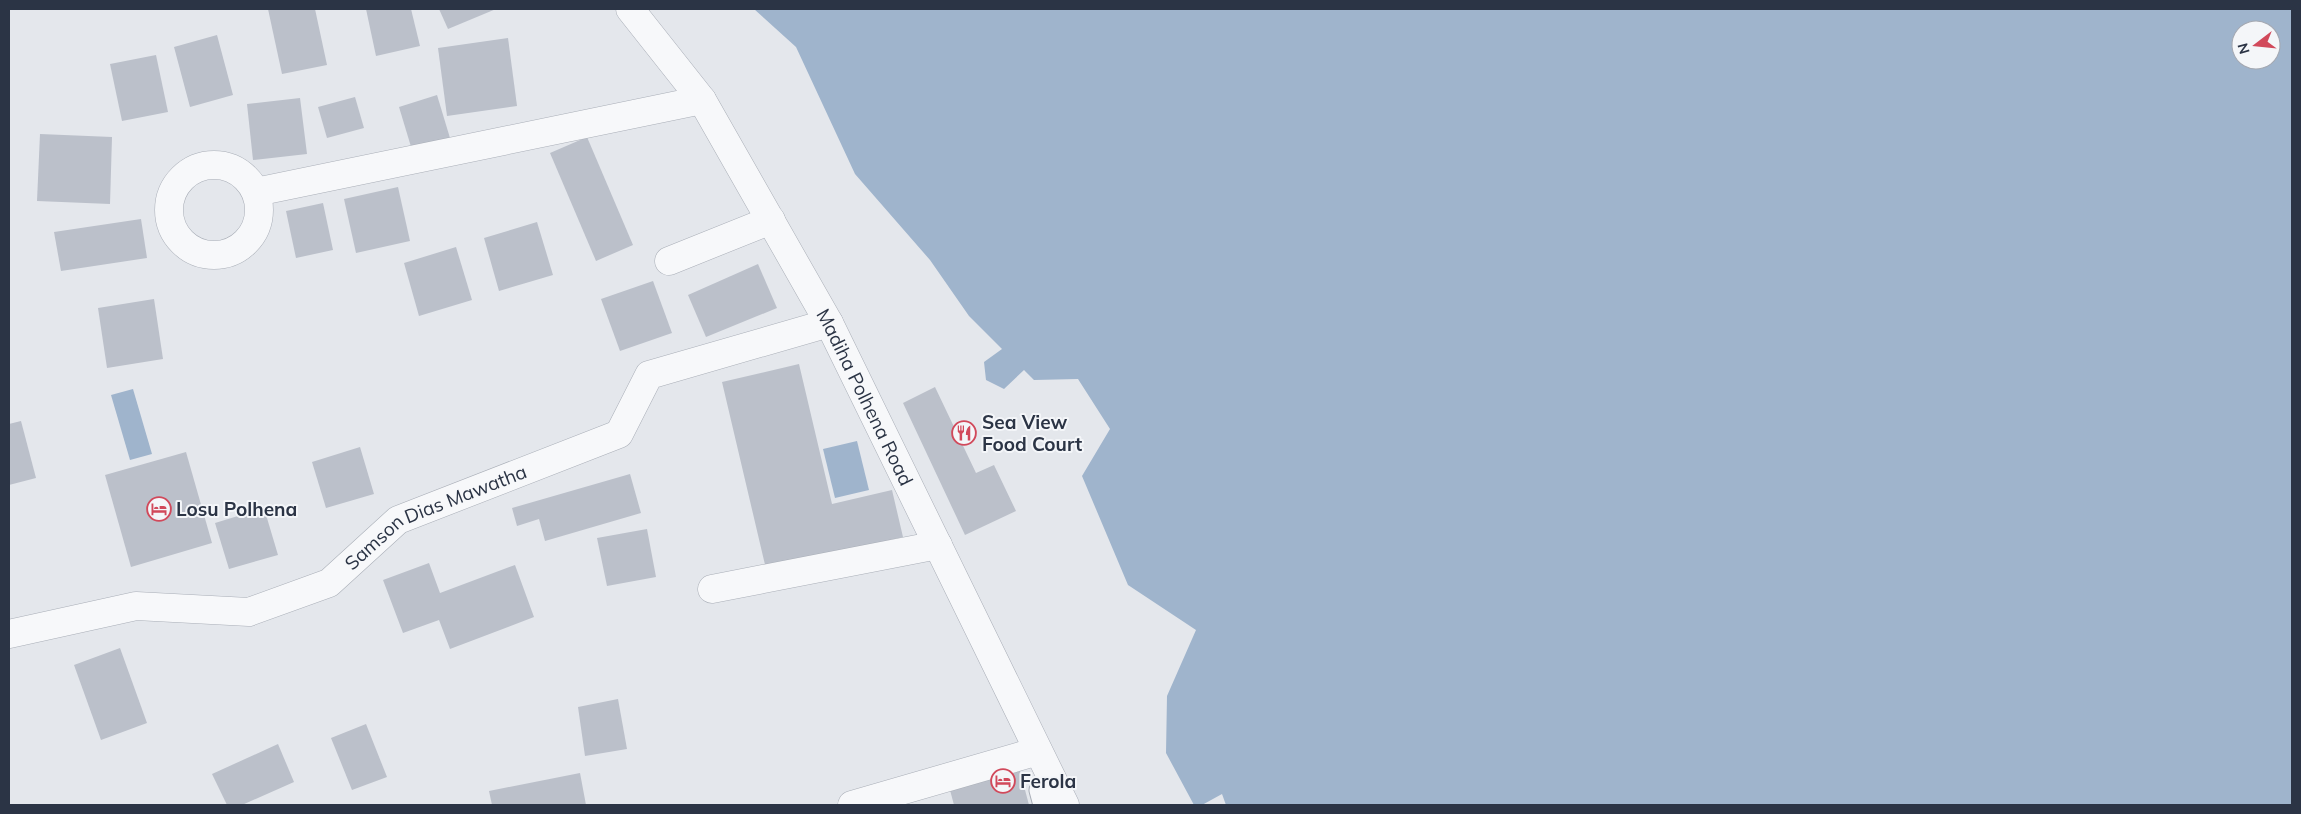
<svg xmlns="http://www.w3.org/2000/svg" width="2301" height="814" viewBox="0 0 2301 814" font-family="Mulish,sans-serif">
<rect width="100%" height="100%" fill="#e4e7ec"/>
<g fill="#9fb4cc" fill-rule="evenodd">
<path d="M754,9h1538v796h-1066l-4,-11 -20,11h-8l-28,-52 1,-57 29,-66 -68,-45 -46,-109 28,-47 -32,-50 -44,1 -10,-10 -20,19 -18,-9 -2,-18 18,-13 -33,-33 -39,-56 -75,-86 -59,-127zM2241,30h30v30h-30z"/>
<path d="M133,389l19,65 -22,6 -19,-65z"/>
<path d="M857,441l12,49 -34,8 -12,-49z"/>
</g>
<g fill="#bbc0ca">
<path d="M268,9h47l12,56 -45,9z"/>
<path d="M366,9h45l9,37 -44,10z"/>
<path d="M439,9h57l-48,20z"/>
<path d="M217,35l16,60 -43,12 -16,-60z"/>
<path d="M508,38l9,68 -70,10 -9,-68z"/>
<path d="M156,55l12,57 -46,9 -12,-57z"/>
<path d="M437,95l13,43 -38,12 -13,-43z"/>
<path d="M355,97l9,31 -37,10 -9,-31z"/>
<path d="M300,98l7,56 -54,6 -6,-56z"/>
<path d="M40,134l72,3 -2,67 -73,-3z"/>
<path d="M587,137l46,108 -37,16 -46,-108z"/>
<path d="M398,187l12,54 -54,12 -12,-54z"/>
<path d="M323,203l10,47 -37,8 -10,-47z"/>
<path d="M141,219l6,39 -86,13 -7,-39z"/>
<path d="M537,222l16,53 -54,16 -15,-53z"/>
<path d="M456,247l16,53 -53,16 -15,-53z"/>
<path d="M758,264l19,44 -71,29 -18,-42z"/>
<path d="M653,281l19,52 -52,18 -19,-52z"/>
<path d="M154,299l9,60 -56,9 -9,-60z"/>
<path d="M799,364l33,140 60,-14 11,47 -137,32 -44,-187z"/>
<path d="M935,387l41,86 18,-8 22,46 -51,24 -62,-132z"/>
<path d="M21,421l15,57 -27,7v-61z"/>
<path d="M360,447l14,47 -48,14 -14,-46z"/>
<path d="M186,452l26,91 -81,24 -26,-92z"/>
<path d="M630,474l11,39 -96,28 -6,-22 -22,7 -5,-18z"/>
<path d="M264,508l14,47 -49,14 -14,-46z"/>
<path d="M647,529l9,48 -49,9 -10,-48z"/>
<path d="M429,563l11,30 75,-28 19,52 -84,32 -11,-29 -36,13 -20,-53z"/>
<path d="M120,648l27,75 -46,17 -27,-75z"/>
<path d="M618,699l9,50 -42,7 -7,-49z"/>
<path d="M366,724l21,53 -35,13 -21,-52z"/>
<path d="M278,744l16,38 -52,23h-15l-15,-31z"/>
<path d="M1020,771l9,34h-75l-4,-15z"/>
<path d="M580,773l6,32h-94l-3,-14z"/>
</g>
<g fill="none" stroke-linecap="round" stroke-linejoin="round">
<g stroke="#a9aeb7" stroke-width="23">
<path id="service" d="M1044,805l-4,-15 16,-4"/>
</g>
<g stroke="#a9aeb7" stroke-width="29">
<g id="minor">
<path id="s1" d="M630,9l72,91 127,223 236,482"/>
<circle cx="214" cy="210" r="45"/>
<path d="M256,192l446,-92"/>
<path d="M669,261l102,-41"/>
<path d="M712,589l226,-44"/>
<path id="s2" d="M9,634l127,-28 113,6 80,-29 69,-63 221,-86 30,-59 180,-52"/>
<path d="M852,805l186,-54"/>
</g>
</g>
<use href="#service" stroke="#f7f8fa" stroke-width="21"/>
<use href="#minor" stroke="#f7f8fa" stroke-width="28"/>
</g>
<defs>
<g id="restaurant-ring" transform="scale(1.25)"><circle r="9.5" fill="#f4f6f9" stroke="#d1495b" stroke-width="1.5"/><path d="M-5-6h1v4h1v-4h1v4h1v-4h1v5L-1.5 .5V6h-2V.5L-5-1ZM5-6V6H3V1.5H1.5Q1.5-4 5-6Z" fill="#d1495b"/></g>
<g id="hotel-ring" transform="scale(1.25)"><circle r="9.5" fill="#f4f6f9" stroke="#d1495b" stroke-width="1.5"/><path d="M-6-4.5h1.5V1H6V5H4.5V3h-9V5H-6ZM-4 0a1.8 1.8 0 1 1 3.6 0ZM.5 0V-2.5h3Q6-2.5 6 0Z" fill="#d1495b"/></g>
</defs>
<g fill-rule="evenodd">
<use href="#restaurant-ring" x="964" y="433"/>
<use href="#hotel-ring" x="159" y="509"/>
<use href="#hotel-ring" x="1003" y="781"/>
</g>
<g text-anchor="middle" stroke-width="4" stroke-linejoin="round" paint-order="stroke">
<g font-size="19" fill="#2b3445" stroke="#f4f6f9">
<text dy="7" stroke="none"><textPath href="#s1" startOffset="455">Madiha Polhena Road</textPath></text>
<text dy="7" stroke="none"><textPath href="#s2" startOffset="456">Samson Dias Mawatha</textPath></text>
</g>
<g font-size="19" font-weight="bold" fill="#2b3445" stroke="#f4f6f9" text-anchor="start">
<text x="982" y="429">Sea View<tspan x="982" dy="22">Food Court</tspan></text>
<text x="176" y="516">Losu Polhena</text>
<text x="1020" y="788">Ferola</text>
</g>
</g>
<rect width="2301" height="814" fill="none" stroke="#2b3445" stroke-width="20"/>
<g transform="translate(2256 45) rotate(254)"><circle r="24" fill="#f4f6f9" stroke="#a4a8b1"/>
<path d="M0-4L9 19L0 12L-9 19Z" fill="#d1495b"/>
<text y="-8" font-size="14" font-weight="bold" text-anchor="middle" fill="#2b3445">N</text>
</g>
</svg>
